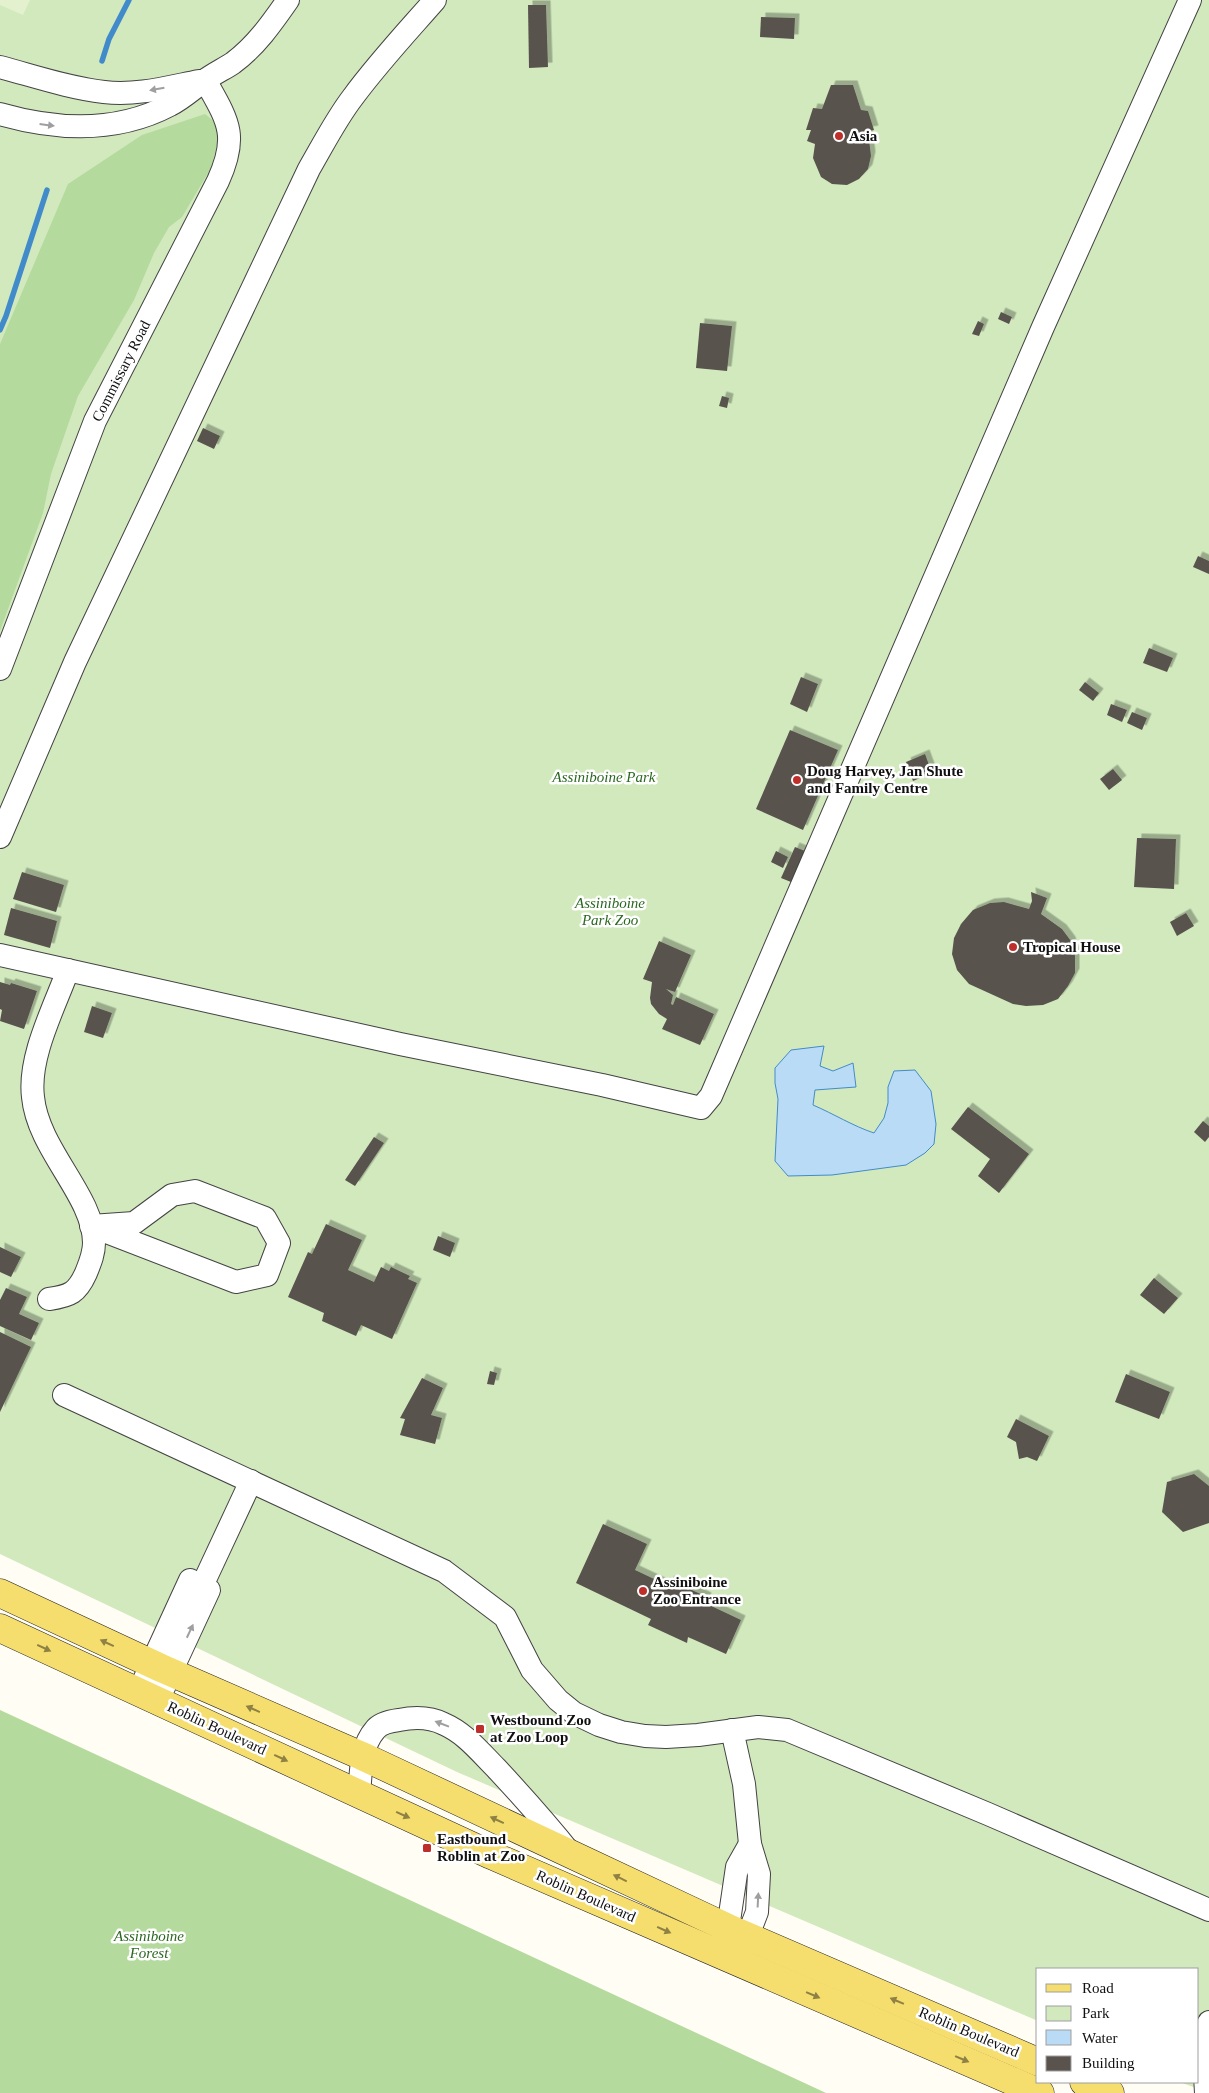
<svg xmlns="http://www.w3.org/2000/svg" width="1209" height="2093" viewBox="0 0 1209 2093" font-family="'Times New Roman',serif">
<defs>
<filter id="shadow"><feDropShadow dx="4.5" dy="-4.5" stdDeviation="0" flood-color="#0004"/></filter>
</defs>
<rect width="100%" height="100%" fill="#fffdf4"/>
<path fill="#d1e9bd" d="M0,0h1209v2093l-29,-11h18v-113h-160v52l-581,-249 -457,-218z"/>
<g fill="#b4da9d">
<path d="M205,114l11,9 2,18 -7,27 -29,49 -13,10 -15,26 -20,47 -56,96 -27,78 -8,39 -43,118v-287l68,-160 74,-49z"/>
<path d="M0,1710l826,383h-826z"/>
</g>
<path fill="#e3f1cf" d="M0,0h30l-7,15 -23,-10z"/>
<path fill="#badbf5" stroke="#428bca" d="M824,1046l-4,20 13,5 20,-8 3,24 -41,3 -2,15c21,9 40,21 61,28l10,-15 4,-15v-16l6,-16 21,-1 16,21 5,33 -2,20 -9,9 -19,12 -74,10 -44,1 -13,-15 3,-62 -3,-16v-15l16,-18z"/>
<g fill="none" stroke-linecap="round" stroke-linejoin="round">
<g stroke="#428bca" stroke-width="5.5">
<path d="M102,61l7,-22 20,-39"/>
<path d="M0,330l6,-14 41,-126"/>
</g>
</g>
<g fill="#59524d" filter="url(#shadow)">
<path d="M528,5h18l2,62 -19,1z"/>
<path d="M761,17l34,1 -1,21 -34,-2z"/>
<path d="M831,85h22l8,25 7,1 6,19 -6,1 3,25 -3,13 -9,10 -12,6 -15,-1 -11,-7 -8,-19 2,-14 -8,-3 4,-11h-5l7,-22 9,1z"/>
<path d="M1001,312l11,5 -3,7 -11,-5z"/>
<path d="M978,321l6,3 -5,12 -7,-2z"/>
<path d="M700,323l32,3 -5,45 -31,-3z"/>
<path d="M722,396l7,2 -2,10 -8,-2z"/>
<path d="M203,428l17,8 -6,13 -17,-8z"/>
<path d="M1198,556l11,5v13l-16,-7z"/>
<path d="M1149,648l24,10 -6,14 -24,-9z"/>
<path d="M801,677l17,7 -11,28 -17,-8z"/>
<path d="M1085,682l14,11 -6,8 -14,-11z"/>
<path d="M1111,704l16,6 -5,12 -15,-7z"/>
<path d="M1132,712l15,6 -5,12 -15,-7z"/>
<path d="M790,730l48,20 -35,80 -47,-21z"/>
<path d="M925,754l7,19 -19,8 -7,-19z"/>
<path d="M1113,769l9,11 -13,10 -9,-11z"/>
<path d="M1137,838l39,1 -2,50 -40,-2z"/>
<path d="M795,847l10,4 -14,31 -10,-4z"/>
<path d="M776,851l12,6 -5,11 -12,-6z"/>
<path d="M22,872l42,13 -8,27 -43,-13z"/>
<path d="M1031,892l16,6 -6,16 21,15 9,12 4,15v17l-7,13 -10,13 -15,6 -17,1 -13,-2 -44,-20 -12,-14 -5,-16 2,-16 7,-14 12,-14 17,-7 14,-1 25,7 3,-8z"/>
<path d="M11,908l46,13 -7,27 -46,-13z"/>
<path d="M1186,913l8,13 -17,10 -7,-14z"/>
<path d="M659,941l32,14 -16,37 -9,-3 7,6 -2,9 2,1 3,-8 38,17 -14,31 -38,-16 5,-10 -8,-5 -8,-10 -1,-6 2,-16 -9,-3z"/>
<path d="M0,982l10,3 1,-2 26,8 -13,38 -24,-8 2,-11 -2,-1z"/>
<path d="M92,1006l20,7 -9,25 -19,-6z"/>
<path d="M968,1107l61,47 -30,39 -21,-17 12,-17 -39,-30z"/>
<path d="M1203,1121l6,5v11l-4,5 -11,-10z"/>
<path d="M374,1137l10,6 -29,43 -10,-6z"/>
<path d="M326,1224l36,16 -14,30 26,12 7,-15 8,4 2,-4 19,9 -2,3 9,4 -25,56 -31,-14 -5,11 -34,-15 2,-8 -36,-16 20,-45 4,2z"/>
<path d="M438,1236l17,7 -5,14 -17,-7z"/>
<path d="M0,1247l21,10 -10,20 -11,-5z"/>
<path d="M1154,1278l24,20 -14,16 -24,-19z"/>
<path d="M6,1288l21,9 -8,17 20,9 -8,17 -31,-14v-26z"/>
<path d="M0,1332l31,15 -31,65z"/>
<path d="M490,1371l7,2 -3,12 -7,-1z"/>
<path d="M1126,1374l44,18 -11,27 -44,-17z"/>
<path d="M422,1378l21,10 -12,27 11,3 -7,26 -35,-9 5,-16 -5,-1z"/>
<path d="M1016,1419l33,17 -12,25 -10,-4 -8,2 -3,-17 -9,-5z"/>
<path d="M1194,1474l15,12v37l-26,9 -21,-20 5,-30z"/>
<path d="M603,1524l44,20 -12,26 32,15 3,-5 37,17 -2,6 36,17 -15,34 -38,-17 -1,6 -39,-18 3,-6 -75,-36z"/>
</g>
<g fill="none" stroke-linecap="round" stroke-linejoin="round">
<g stroke="#434343" stroke-width="24">
<g id="minor">
<path d="M0,67c34,9 69,21 104,25 32,4 64,-5 95,-11"/>
<path d="M0,114c56,16 117,19 170,-9 12,-6 23,-16 34,-24 9,-7 20,-12 29,-18 23,-17 39,-40 55,-63"/>
<path d="M0,669l95,-248 123,-240c21,-46 10,-60 -13,-101"/>
<path d="M0,837l75,-175 234,-493c14,-24 27,-50 44,-72 25,-34 54,-65 82,-97"/>
<path d="M0,955l400,89 202,41 99,23 10,-12 332,-769 147,-327"/>
<path d="M195,1191l70,27 14,25 -12,32 -31,7 -145,-56 43,-3 38,-28z"/>
<path d="M49,1299c21,-3 28,-6 37,-26 4,-10 8,-19 8,-30 0,-47 -56,-93 -61,-146 -5,-40 21,-89 35,-127"/>
<path d="M64,1395l380,176 61,46 27,53 26,30 16,13 25,12 22,7 24,4 21,1 32,-2 60,-8 29,3 201,84 221,96"/>
<path d="M202,1586l49,-105"/>
<path d="M139,1691l51,-111 19,10 -51,110"/>
<path d="M732,1730l12,54 6,60 9,30 -2,38 -15,39"/>
<path d="M359,1795c2,-21 1,-48 16,-65 5,-7 16,-9 24,-10 15,-3 31,-3 45,4 21,9 36,28 52,44 26,28 51,56 75,86"/>
<path d="M721,1942l7,-14 9,-61 13,-23"/>
<path d="M1206,2093l-3,-56 6,-15"/>
</g>
</g>
<g stroke="#212121" stroke-width="29">
<g id="major">
<path d="M0,1593l161,75 201,88 366,172 310,134"/>
<path d="M0,1628l491,227 549,238"/>
<path d="M1084,2082l26,11"/>
</g>
</g>
<use href="#minor" stroke="#fff" stroke-width="22"/>
<use href="#major" stroke="#f5dd6e" stroke-width="28"/>
</g>
<defs><path id="oneway-solid" d="M-6-.8H1V-3.2L6.5 0L1 3.2V.8H-6Z" transform="scale(1.25)"/></defs>
<g fill="#9f9f9f">
<use href="#oneway-solid" transform="translate(157 89) rotate(170)"/>
<use href="#oneway-solid" transform="translate(47 125) rotate(7)"/>
<use href="#oneway-solid" transform="translate(190 1631) rotate(-65)"/>
<use href="#oneway-solid" transform="translate(442 1724) rotate(-159)"/>
<use href="#oneway-solid" transform="translate(758 1900) rotate(-87)"/>
</g>
<g fill="#8e8144">
<use href="#oneway-solid" transform="translate(107 1643) rotate(-155)"/>
<use href="#oneway-solid" transform="translate(44 1648) rotate(25)"/>
<use href="#oneway-solid" transform="translate(253 1709) rotate(-156)"/>
<use href="#oneway-solid" transform="translate(281 1758) rotate(25)"/>
<use href="#oneway-solid" transform="translate(403 1815) rotate(24)"/>
<use href="#oneway-solid" transform="translate(497 1820) rotate(-155)"/>
<use href="#oneway-solid" transform="translate(620 1878) rotate(-154)"/>
<use href="#oneway-solid" transform="translate(664 1930) rotate(24)"/>
<use href="#oneway-solid" transform="translate(813 1995) rotate(23)"/>
<use href="#oneway-solid" transform="translate(897 2001) rotate(-157)"/>
<use href="#oneway-solid" transform="translate(962 2059) rotate(23)"/>
</g>
<g fill="#be2e2b" stroke="#fff" stroke-width="2">
<circle cx="839" cy="136" r="5"/>
<circle cx="797" cy="780" r="5"/>
<circle cx="1013" cy="947" r="5"/>
<circle cx="643" cy="1591" r="5"/>
<rect x="475" y="1724" width="10" height="10" rx="2.5"/>
<rect x="422" y="1843" width="10" height="10" rx="2.5"/>
</g>
<g text-anchor="middle" stroke-width="5" stroke-linejoin="round" paint-order="stroke">
<g font-size="15" font-weight="bold" fill="#101010" stroke="#fff" text-anchor="start">
<text x="849" y="141">Asia</text>
<text x="807" y="776">Doug Harvey, Jan Shute<tspan x="807" dy="17">and Family Centre</tspan></text>
<text x="1023" y="952">Tropical House</text>
<text x="653" y="1587">Assiniboine<tspan x="653" dy="17">Zoo Entrance</tspan></text>
<text x="490" y="1725">Westbound Zoo<tspan x="490" dy="17">at Zoo Loop</tspan></text>
<text x="437" y="1844">Eastbound<tspan x="437" dy="17">Roblin at Zoo</tspan></text>
</g>
<g font-size="15" fill="#101010" stroke="#fff">
<text transform="translate(121 371) rotate(-63)" y="5">Commissary Road</text>
<text transform="translate(217 1728) rotate(25)" y="5">Roblin Boulevard</text>
<text transform="translate(586 1896) rotate(24)" y="5">Roblin Boulevard</text>
<text transform="translate(969 2032) rotate(23)" y="5">Roblin Boulevard</text>
</g>
<g font-size="15" font-style="italic" fill="#2b6721" stroke="#fff">
<text x="604" y="782">Assiniboine Park</text>
<text x="610" y="908">Assiniboine<tspan x="610" dy="17">Park Zoo</tspan></text>
<text x="149" y="1941">Assiniboine<tspan x="149" dy="17">Forest</tspan></text>
</g>
</g>
<rect x="1036" y="1968" width="162" height="115" fill="#ffffff" stroke="#9f9f9f"/>
<rect x="1046" y="1984" width="25" height="8" fill="#f5dd6e" stroke="#9f9f9f"/>
<text x="1082" y="1993" font-size="15" fill="#101010">Road</text>
<rect x="1046" y="2006" width="25" height="15" fill="#d1e9bd" stroke="#9f9f9f"/>
<text x="1082" y="2018" font-size="15" fill="#101010">Park</text>
<rect x="1046" y="2030" width="25" height="15" fill="#badbf5" stroke="#9f9f9f"/>
<text x="1082" y="2043" font-size="15" fill="#101010">Water</text>
<rect x="1046" y="2056" width="25" height="15" fill="#59524d" stroke="#9f9f9f"/>
<text x="1082" y="2068" font-size="15" fill="#101010">Building</text>
</svg>
